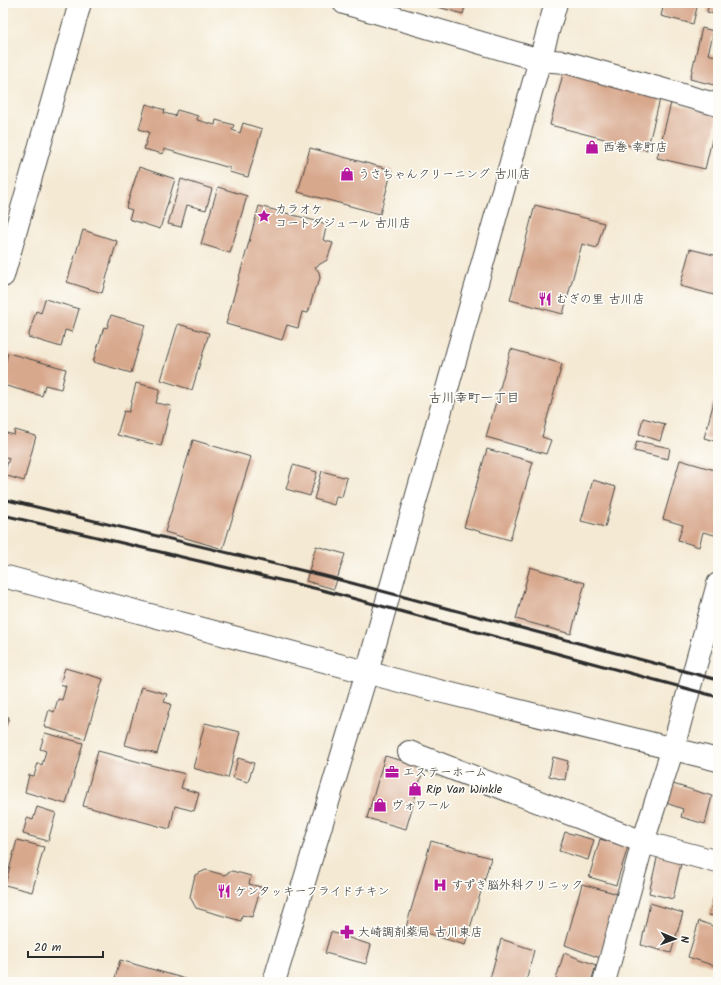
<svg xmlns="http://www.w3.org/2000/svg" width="721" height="985" viewBox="0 0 721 985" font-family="Kalam,'Klee One',sans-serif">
<rect width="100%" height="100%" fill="#fdfcf7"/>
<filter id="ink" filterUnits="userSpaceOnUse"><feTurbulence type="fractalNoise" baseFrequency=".025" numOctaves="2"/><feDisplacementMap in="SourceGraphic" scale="8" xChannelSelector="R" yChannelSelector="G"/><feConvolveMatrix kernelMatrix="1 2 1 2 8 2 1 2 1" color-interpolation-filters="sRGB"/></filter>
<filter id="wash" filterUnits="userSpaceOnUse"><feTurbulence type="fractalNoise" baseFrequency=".012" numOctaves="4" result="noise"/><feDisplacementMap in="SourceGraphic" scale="16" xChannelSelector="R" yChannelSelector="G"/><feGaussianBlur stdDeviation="0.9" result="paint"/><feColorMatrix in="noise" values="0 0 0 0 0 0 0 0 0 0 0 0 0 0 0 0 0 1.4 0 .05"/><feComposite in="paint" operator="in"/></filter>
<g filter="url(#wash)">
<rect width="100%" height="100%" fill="#f4e9d3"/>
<g id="blocks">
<g fill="#d8a88d">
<path d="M424,3h42l-3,11z"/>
<path d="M664,3h34l-5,21 -32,-8z"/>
<path d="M709,3h9v12l-11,-3z"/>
<path d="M702,28l12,3 -6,23 10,3v29l-28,-7z"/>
<path d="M564,70l97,25 -14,55 -97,-25z"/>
<path d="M671,103l47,11 -13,55 -48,-11z"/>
<path d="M146,104l19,6 -1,3 11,3 2,-6 21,6 -1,4 18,5 1,-5 18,5 -2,5 8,3 3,-10 19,6 -14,48 -19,-5 1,-4 -66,-19 -1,5 -19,-5 5,-17 -10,-3z"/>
<path d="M310,148l82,22 -12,44 -82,-22z"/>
<path d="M139,167l36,12 -15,50 -31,-10 3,-9 -6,-2z"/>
<path d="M181,179l31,10 -6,21 -19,-5 -6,22 -13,-3z"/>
<path d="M218,187l29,9 -17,57 -29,-9z"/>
<path d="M535,205l69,18 -7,25 -15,-4 -19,70 -53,-14z"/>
<path d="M259,206l68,18 -4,16 10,3 -6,17 -12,7 4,5 1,6 -2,6 -3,4 -7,25 -6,-1 -4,16 -11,-3 -5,15 -56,-16z"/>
<path d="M83,230l34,11 -15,52 -35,-11z"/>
<path d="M690,249l28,7v40l-38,-10z"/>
<path d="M45,299l34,10 -7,23 -7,-2 -4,17 -33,-10 8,-26 5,2z"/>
<path d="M111,315l34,10 -14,48 -38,-11 11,-35 3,1z"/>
<path d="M178,324l31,9 -17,57 -31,-10z"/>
<path d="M511,349l51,15 -20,73 9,3 -5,14 -60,-17z"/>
<path d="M8,353l58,16 -5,20 -16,-4 -3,11 -39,-11v-12z"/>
<path d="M136,383l24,6 -4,14 15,3 -10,40 -44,-11 7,-24 5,1z"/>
<path d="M718,387v55l-14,-4z"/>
<path d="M643,418l22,6 -5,17 -21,-7z"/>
<path d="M15,430l21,6 -12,45 -20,-6 5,-17 -6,-2v-24l11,3z"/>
<path d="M193,440l58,17 -28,92 -58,-17z"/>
<path d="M637,441l33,7 -2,11 -34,-8z"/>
<path d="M487,449l46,13 -23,78 -46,-13z"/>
<path d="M680,460l38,11v65l-15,-4 -4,15 -21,-7 5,-15 -20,-6z"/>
<path d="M293,465l24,7 -7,24 -24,-7z"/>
<path d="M322,471l25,7 -5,19 -6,-1 -2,9 -20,-6z"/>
<path d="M593,480l23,7 -11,40 -24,-6z"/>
<path d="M316,546l29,8 -11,35 -28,-8z"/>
<path d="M530,567l55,16 -14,51 -55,-15z"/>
<path d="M65,668l38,11 -18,60 -41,-12 5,-17 5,2 4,-13 4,1 4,-14 -6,-2z"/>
<path d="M141,687l26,7 -3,8 7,2 -14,50 -32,-9z"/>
<path d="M3,715l6,2 -6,18z"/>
<path d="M205,723l35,9 -12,46 -35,-10z"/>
<path d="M45,733l38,10 -17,61 -41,-12 4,-17 5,1 4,-13 4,2 4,-14 -6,-2z"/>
<path d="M98,751l87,23 -4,14 18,5 -5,18 -19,-5 -5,23 -87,-23z"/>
<path d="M385,756l39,11 -18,62 -39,-11z"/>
<path d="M553,757l15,4 -3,19 -16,-4z"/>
<path d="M238,758l16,5 -6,19 -15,-4z"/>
<path d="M673,784l39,12 -7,28 -24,-7 2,-8 -17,-6z"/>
<path d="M37,807l19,6 -8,28 -25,-7 4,-16 6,2z"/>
<path d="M565,832l29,8 -6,20 -29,-9z"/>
<path d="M600,839l28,8 -12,38 -27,-8z"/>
<path d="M17,840l27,7 -12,45 -27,-7z"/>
<path d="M431,841l60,17 -26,87 -59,-18z"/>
<path d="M658,854l24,5 -9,40 -24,-6z"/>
<path d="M206,870l18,5 8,-4 19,5 -2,8 12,3 -9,30 -10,-2 -1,6 -45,-13 -6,-11 5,-22z"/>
<path d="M717,875h1v13l-3,-1z"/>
<path d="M582,884l36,10 -18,64 -35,-13z"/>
<path d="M715,892l3,1v24l-9,-2z"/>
<path d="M650,903l33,10 -12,40 -30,-8z"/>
<path d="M699,921l19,7v28l-3,10 -27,-9z"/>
<path d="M331,932l40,13 -5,19 -41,-11z"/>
<path d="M501,939l33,11 -8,32h-37z"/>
<path d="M564,953l32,12 -5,17h-36z"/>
<path d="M120,960l76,22h-82z"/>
</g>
</g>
</g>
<g filter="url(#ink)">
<use href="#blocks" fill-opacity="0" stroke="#494844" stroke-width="1"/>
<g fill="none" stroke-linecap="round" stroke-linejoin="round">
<g stroke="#494844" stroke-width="24">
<g id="minor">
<path d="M540,60l25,2 153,43"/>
<path d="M3,276l77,-273"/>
<path d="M409,752l234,90 75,20"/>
<path d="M604,982l39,-140 30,-94 45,-164"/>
</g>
</g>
<g stroke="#494844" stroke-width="24">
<g id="tertiary">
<path d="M344,3l196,57"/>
<path d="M3,576l408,108 307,76"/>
<path d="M274,982l93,-310 189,-669"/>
</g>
</g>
<use href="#minor" stroke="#fff" stroke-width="22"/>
<use href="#tertiary" stroke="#fff" stroke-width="22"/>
<g stroke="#2b2b2b" stroke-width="3">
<path d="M3,499l322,77 393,104"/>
<path d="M3,515l319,75 396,107"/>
</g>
</g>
</g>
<defs>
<g id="shop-bare" transform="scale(1.08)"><path d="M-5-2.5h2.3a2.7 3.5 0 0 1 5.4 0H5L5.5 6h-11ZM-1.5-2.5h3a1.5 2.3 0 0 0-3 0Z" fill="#b5179e" stroke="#fdfcf7" stroke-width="2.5" paint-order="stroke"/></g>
<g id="sight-bare" transform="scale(1.08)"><path d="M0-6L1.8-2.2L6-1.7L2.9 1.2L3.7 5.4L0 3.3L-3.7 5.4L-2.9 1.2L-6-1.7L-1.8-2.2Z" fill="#b5179e" stroke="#fdfcf7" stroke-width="2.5" paint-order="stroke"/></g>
<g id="restaurant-bare" transform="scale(1.08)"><path d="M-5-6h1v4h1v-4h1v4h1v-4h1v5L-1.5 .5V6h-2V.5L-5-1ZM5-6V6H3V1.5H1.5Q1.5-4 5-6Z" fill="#b5179e" stroke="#fdfcf7" stroke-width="2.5" paint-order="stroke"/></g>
<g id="office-bare" transform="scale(1.08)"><path d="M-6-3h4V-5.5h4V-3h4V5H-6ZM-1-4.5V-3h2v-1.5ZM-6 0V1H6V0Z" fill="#b5179e" stroke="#fdfcf7" stroke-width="2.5" paint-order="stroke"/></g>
<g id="hospital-bare" transform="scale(1.08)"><path d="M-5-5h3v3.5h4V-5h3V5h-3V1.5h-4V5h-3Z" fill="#b5179e" stroke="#fdfcf7" stroke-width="2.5" paint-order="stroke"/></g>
<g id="pharmacy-bare" transform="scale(1.08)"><path d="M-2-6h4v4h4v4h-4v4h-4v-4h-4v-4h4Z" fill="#b5179e" stroke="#fdfcf7" stroke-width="2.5" paint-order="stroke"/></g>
</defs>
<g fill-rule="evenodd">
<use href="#shop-bare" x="592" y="147"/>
<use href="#shop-bare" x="347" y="174"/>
<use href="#sight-bare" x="264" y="216"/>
<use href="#restaurant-bare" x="545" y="299"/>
<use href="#office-bare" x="392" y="772"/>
<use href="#shop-bare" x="415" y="789"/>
<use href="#shop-bare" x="380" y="805"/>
<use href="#hospital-bare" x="440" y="885"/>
<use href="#restaurant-bare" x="224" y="891"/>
<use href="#pharmacy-bare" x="347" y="932"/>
</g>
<g text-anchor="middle" stroke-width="3.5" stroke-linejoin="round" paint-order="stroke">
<g font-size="12" fill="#2b2b2b" stroke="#fdfcf7" text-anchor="start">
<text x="603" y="151">西巻 幸町店</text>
<text x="358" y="178">うさちゃんクリーニング 古川店</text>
<text x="275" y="213">カラオケ<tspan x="275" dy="14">コートダジュール 古川店</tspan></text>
<text x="556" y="303">むぎの里 古川店</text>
<text x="403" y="776">エステーホーム</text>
<text x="426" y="793">Rip Van Winkle</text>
<text x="391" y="809">ヴォワール</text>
<text x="451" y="889">すずき脳外科クリニック</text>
<text x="235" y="895">ケンタッキーフライドチキン</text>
<text x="358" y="936">大崎調剤薬局 古川東店</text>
</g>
<g font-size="13" fill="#2b2b2b" stroke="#fdfcf7">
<text x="474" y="402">古川幸町一丁目</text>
</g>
</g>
<rect width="721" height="985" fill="none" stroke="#fdfcf7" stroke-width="16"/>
<g transform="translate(675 939) rotate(92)" stroke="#fdfcf7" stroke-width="3" paint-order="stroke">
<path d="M0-3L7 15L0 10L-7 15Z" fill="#2b2b2b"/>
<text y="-6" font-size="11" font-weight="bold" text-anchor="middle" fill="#2b2b2b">N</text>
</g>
<path d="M28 951v6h75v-6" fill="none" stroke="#2b2b2b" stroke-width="2"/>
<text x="34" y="951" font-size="12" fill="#2b2b2b" stroke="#fdfcf7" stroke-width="3" paint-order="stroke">20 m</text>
</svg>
